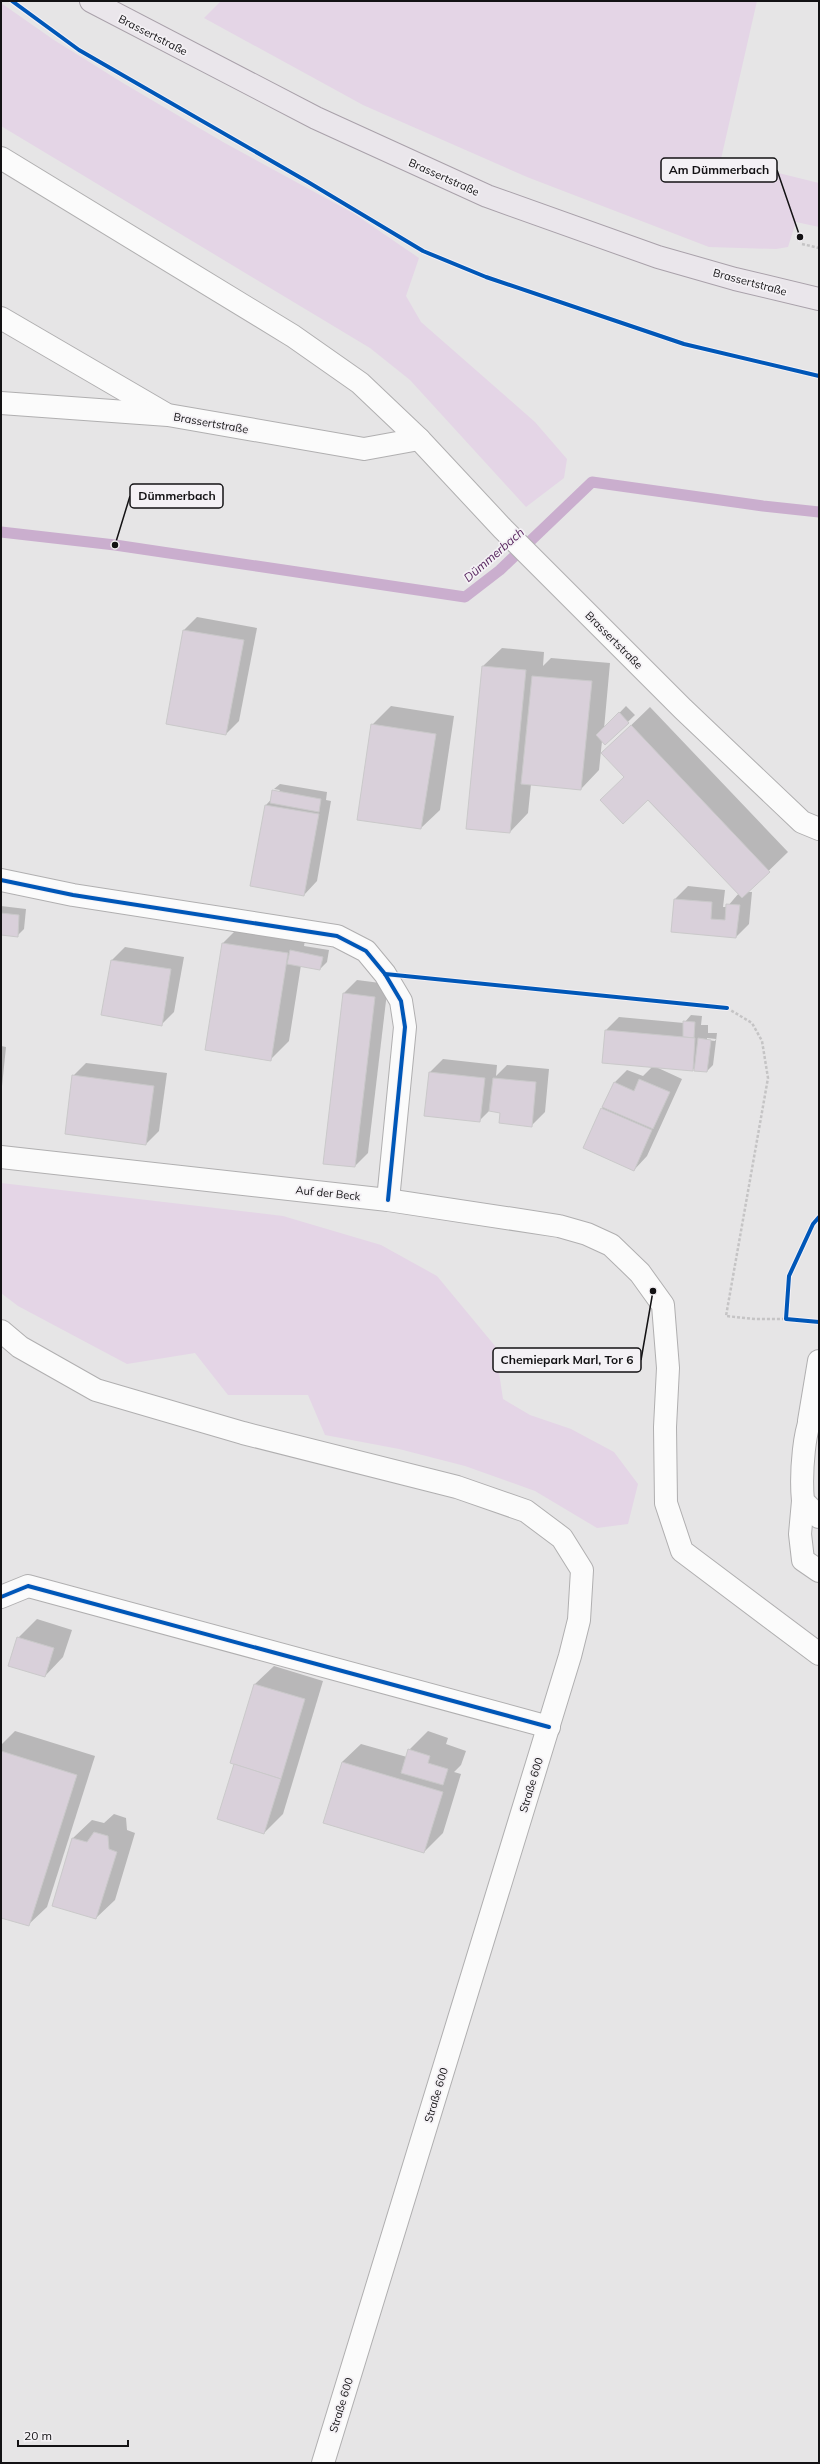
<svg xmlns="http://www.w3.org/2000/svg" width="820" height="2464" viewBox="0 0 820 2464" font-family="Mulish,sans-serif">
<rect width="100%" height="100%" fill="#e6e5e6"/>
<g fill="#e4d5e6">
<path d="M221,1h536l-36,158 98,24v44l-23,-5 -8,25 -12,2 -67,-2 -182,-70 -164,-72 -159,-87z"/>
<path d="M1,3l53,37 69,43 100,59 130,71 66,45 -13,38 15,26 114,100 32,37 -3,19 -38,29 -116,-127 -40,-32 -369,-222z"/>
<path d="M1,1183l282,33 98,29 56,31 58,70 8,53 27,16 41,14 43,23 24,32 -10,40 -31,4 -62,-37 -70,-25 -66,-17 -74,-14 -17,-40h-80l-33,-42 -68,11 -109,-58 -17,-13z"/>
</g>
<g fill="#0003" fill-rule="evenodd">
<path d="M197,617l60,11 -18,93 -13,13 -58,-11 16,-93z"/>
<path d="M502,648l42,4 -1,14 8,-8 59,5 -6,66 22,-23 9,9 -30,29 -3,-3 -3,29 -18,19 -50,-5 -3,29 -18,19 -27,-166z"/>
<path d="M391,706l63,10 -14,94 -19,18 -49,-103z"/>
<path d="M650,707l138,145 -41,40h5l-3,32 -13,13 -61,-38 13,-13 37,4 -2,17h4l12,-14 -114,-116 -4,-42z"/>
<path d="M280,784l47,8 -1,8 5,1 -14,80 -13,14 -53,-10 15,-80 14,-15 -6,-1z"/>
<path d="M1,906l25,3 -2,20 -7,7 -16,-2z"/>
<path d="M242,924l64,11 -2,11 25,4 -2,12 -7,7 -19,-4 -12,76 -19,19 -64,-11 17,-106z"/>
<path d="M125,947l59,10 -10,55 -13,13 -59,-11 10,-54z"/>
<path d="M357,980l31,4 -20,169 -13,13 -11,-173z"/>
<path d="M691,1015l11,1 -1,9h7v8h9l-4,32 -6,6 -11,-4 -4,3 -36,-3 26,12 -35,77 -13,14 -32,-62 12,-25 13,-13 16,6 10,-10 -47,-36 13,-13 65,6zM707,1038l9,1 -1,2 -8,-1z"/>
<path d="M1,1046l5,1 -5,49z"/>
<path d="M443,1059l54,6 -1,11 11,-11 42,4 -4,43 -14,14 -30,-14 -11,-2 -11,11 -49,-49z"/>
<path d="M86,1063l81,10 -8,58 -13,13 -73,-68z"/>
<path d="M37,1619l35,11 -9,27 -18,19 -27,-38z"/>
<path d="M274,1666l49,15 -40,133 -19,19 -29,-69 20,-80z"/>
<path d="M15,1731l80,25 -48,151 -19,18 -27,-8v-172z"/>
<path d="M428,1731l20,7 -2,6 20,7 -5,14 -7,7 7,2 -18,59 -19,19 -82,-90 19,-18 46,13 2,-7z"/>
<path d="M114,1814l12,4 1,12 8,3 -20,67 -19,18 -23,-80 19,-18 12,3z"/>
</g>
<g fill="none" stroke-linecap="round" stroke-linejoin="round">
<path stroke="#caaece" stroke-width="11" d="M1,532l114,13 350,52 35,-27 92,-88 171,24 56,6"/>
</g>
<g fill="#d9d0da" stroke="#cac9ca">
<path d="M183,630l61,10 -18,95 -60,-11z"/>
<path d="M482,666l44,4 -16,163 -44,-4z"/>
<path d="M532,676l60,5 -11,109 -60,-6z"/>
<path d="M619,712l10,11 -24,22 -9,-10z"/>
<path d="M371,724l65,10 -15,95 -64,-9z"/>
<path d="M631,725l139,147 -28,26 -94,-98 -25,24 -23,-24 24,-23 -23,-24z"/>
<path d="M272,790l49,9 -2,13 -49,-9z"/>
<path d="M265,805l54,9 -15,82 -54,-10z"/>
<path d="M674,899l38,3 -1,17 14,1 1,-16 14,1 -4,33 -65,-6z"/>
<path d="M1,913l18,2 -1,22 -17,-2z"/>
<path d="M222,943l66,10 -17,108 -66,-11z"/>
<path d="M290,950l33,7 -3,13 -33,-6z"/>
<path d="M111,960l60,9 -9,57 -61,-11z"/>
<path d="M343,993l32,4 -20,170 -32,-3z"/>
<path d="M683,1021l12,1 -1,16 -11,-1z"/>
<path d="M605,1030l90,8 -2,33 -91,-8z"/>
<path d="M698,1038l13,2 -4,32 -13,-1z"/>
<path d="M429,1072l56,6 -5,44 -56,-6z"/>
<path d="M72,1075l82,11 -8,59 -81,-11z"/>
<path d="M493,1078l43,4 -4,45 -33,-4 1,-10 -11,-2z"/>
<path d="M639,1079l31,13 -17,37 -51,-22 12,-25 20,9z"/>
<path d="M601,1108l51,22 -18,41 -51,-23z"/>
<path d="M17,1637l37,11 -9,29 -37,-11z"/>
<path d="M254,1684l51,15 -24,80 -51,-16z"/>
<path d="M408,1749l22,7 -2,7 20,6 -5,16 -42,-12z"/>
<path d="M1,1751l76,24 -48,151 -28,-8z"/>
<path d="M342,1762l101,30 -19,61 -101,-30z"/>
<path d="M234,1764l47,15 -17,55 -47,-15z"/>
<path d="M94,1832l14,4 1,13 8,3 -21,67 -44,-13 20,-68 15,4z"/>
</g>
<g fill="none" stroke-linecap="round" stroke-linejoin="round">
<g stroke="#b0afb0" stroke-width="24">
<g id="minor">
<path d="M1,158l292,178 67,47 59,56 84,90 180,180 119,113 17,7"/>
<path d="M1,318l163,95"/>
<path d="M1,403l167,12 196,34 55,-10"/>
<path d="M1,880l72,15 264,41 29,15 19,23 16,27 4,26 -17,173"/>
<path d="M1,1157l387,43 171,26 28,8 24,11 29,28 23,32 5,63 -3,59 1,76 16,48 137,103"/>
<path d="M1,1331l19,16 76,43 147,43 214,54 69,24 36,27 20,32 -3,50 -9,36 -247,807"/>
<path d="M819,1406c-17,12 -18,75 -16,95l16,16"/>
<path d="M809,1421l10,-60"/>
<path d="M803,1501l-3,33 3,26 16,11"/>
<path d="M1,1597l27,-11 521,141"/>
</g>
</g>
<g stroke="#a9a1aa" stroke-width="24">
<path id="major" d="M91,1l225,117 171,78 171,61 77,22 84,20"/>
</g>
<g stroke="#c5c4c5" stroke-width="2.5" stroke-dasharray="3 2" stroke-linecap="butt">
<path d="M802,244l17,4"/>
<path d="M727,1008l25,15 10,18 6,37 -42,238 29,3h31"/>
</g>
<use href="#minor" stroke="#fbfbfb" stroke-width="22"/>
<use href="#major" stroke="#eae6eb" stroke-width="22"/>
<g stroke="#f4f1f5" stroke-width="6">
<g id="cycleway">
<path d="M12,1l67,49 229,132 115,69 63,26 198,67 135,32"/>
<path d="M1,880l72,15 264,41 29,15 19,23 16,27 4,26 -17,173"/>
<path d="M385,974l342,34"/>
<path d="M819,1217l-6,7 -24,52 -3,43 33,3"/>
<path d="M1,1597l27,-11 521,141"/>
</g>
</g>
<use href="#cycleway" stroke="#0057b8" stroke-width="4"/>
</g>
<g text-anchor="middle" stroke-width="3.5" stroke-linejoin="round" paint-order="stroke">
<g font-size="11" fill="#131214" stroke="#f4f1f5">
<text transform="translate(153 35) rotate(27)" y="4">Brassertstraße</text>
<text transform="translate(444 177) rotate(24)" y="4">Brassertstraße</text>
<text transform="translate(750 282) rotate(15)" y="4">Brassertstraße</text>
<text transform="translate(211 423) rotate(10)" y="4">Brassertstraße</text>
<text transform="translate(614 640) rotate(45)" y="4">Brassertstraße</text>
<text transform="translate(328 1193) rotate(6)" y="4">Auf der Beck</text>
<text transform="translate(531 1785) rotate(-73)" y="4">Straße 600</text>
<text transform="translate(436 2095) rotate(-73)" y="4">Straße 600</text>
<text transform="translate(341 2405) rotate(-73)" y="4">Straße 600</text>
</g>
<g font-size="12" font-style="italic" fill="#58275f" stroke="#f4f1f5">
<text transform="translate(494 555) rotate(-41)" y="4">Dümmerbach</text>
</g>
</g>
<path fill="none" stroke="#131214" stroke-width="1.5" d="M800 237L777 170M115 545L130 496M653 1291L641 1360"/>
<g fill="#131214" stroke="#f4f1f5" stroke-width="1.5">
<circle cx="800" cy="237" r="4"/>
<circle cx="115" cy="545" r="4"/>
<circle cx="653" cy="1291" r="4"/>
</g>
<g fill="#f4f1f5" stroke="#131214" stroke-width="1.5">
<rect x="661" y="158" width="116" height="24" rx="4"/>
<rect x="130" y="484" width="93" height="24" rx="4"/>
<rect x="493" y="1348" width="148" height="24" rx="4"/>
</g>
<g font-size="12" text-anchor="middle" font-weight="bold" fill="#131214">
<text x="719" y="174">Am Dümmerbach</text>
<text x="177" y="500">Dümmerbach</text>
<text x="567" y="1364">Chemiepark Marl, Tor 6</text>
</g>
<rect width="820" height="2464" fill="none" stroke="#131214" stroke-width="4"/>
<path d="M18 2440v6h110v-6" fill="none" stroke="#131214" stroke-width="2"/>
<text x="24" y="2440" font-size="12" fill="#131214" stroke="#f4f1f5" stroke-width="3" paint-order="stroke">20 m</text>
</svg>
